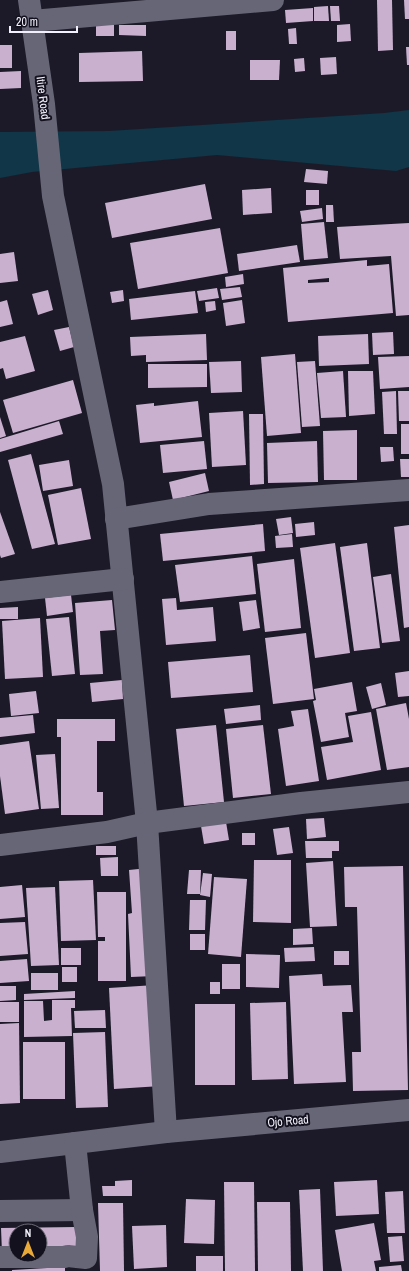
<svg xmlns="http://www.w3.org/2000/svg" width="409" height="1271" viewBox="0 0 409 1271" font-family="'Archivo Narrow',sans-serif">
<rect width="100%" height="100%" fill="#1c1a28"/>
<path fill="#103647" d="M409,110v57l-13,4 -179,-16 -185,17 -32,6v-46l109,-1 275,-18z"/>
<g fill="#c9b0cf" fill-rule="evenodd">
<path d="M377,0h15l1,50 -15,1z"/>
<path d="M404,0h5v19h-4z"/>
<path d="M328,6l1,15h-15v-14z"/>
<path d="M330,6h9l1,15h-9z"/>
<path d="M313,8v13l-27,2 -1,-13z"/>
<path d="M350,24l1,17 -14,1v-17z"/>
<rect x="96" y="25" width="18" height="11"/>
<path d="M119,25h27v11l-27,-1z"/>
<path d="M296,28l1,16h-8l-1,-15z"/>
<rect x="226" y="31" width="10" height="19"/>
<rect x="0" y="45" width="12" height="23"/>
<path d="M406,47h3v18h-2z"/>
<path d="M142,51l1,30 -64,1v-29z"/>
<path d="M336,57l1,17 -16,1 -1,-17z"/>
<path d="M304,58l1,13 -10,1 -1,-13z"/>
<path d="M250,60h30l-1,20h-29z"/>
<path d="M21,71v17l-21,1v-17z"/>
<path d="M306,169l22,2 -1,13 -23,-2z"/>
<path d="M205,184l7,35 -100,19 -7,-35z"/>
<path d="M271,188l1,25 -29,2 -1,-25z"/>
<rect x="306" y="190" width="13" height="15"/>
<path d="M326,205h7l1,17h-8z"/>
<path d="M322,208l1,11 -21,3 -2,-11z"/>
<path d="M324,222l4,36 -24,2 -3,-36z"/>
<path d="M409,223v92l-13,1 -5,-60 -51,3 -3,-32z"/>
<path d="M220,228l8,45 -90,16 -8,-46z"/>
<path d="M297,245l3,17 -61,9 -2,-17z"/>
<path d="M14,252l4,29 -18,2v-29z"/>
<path d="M367,260v6l22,-2 4,49 -105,9 -5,-54zM329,278v4l-21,1v-3z"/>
<path d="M243,274l1,10 -18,3 -1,-10z"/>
<path d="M240,287l2,10 -20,3 -2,-11z"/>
<path d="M217,288l2,10 -20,3 -2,-10z"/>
<path d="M48,290l5,20 -15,5 -6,-21z"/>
<path d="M123,290l1,11 -12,2 -2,-11z"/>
<path d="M195,291l3,22 -67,7 -2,-21z"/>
<path d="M7,300l6,24 -13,3v-25z"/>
<path d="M242,300l3,23 -19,3 -3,-23z"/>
<path d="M215,301l1,9 -10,2 -1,-10z"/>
<path d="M69,327l5,20 -14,4 -6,-21z"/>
<path d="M393,332l1,22 -21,1 -1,-22z"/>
<path d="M206,334l1,26 -61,2v-7l-15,1 -1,-19z"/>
<path d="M368,334l1,30 -50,2 -1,-30z"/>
<path d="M25,336l10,35 -29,8 -3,-11 -3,1v-27z"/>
<path d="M295,354l6,79 -34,3 -6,-79z"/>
<path d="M409,356v31l-29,2 -2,-32z"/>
<path d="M241,361l1,31 -31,1 -2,-31z"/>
<path d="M315,361l5,65 -18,1 -5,-65z"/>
<path d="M148,364h59v23l-59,1z"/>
<path d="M343,371l3,46 -25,1 -4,-45z"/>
<path d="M348,371h25l2,43 -26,2z"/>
<path d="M73,380l9,33 -69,20 -10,-33z"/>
<path d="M396,391l1,43h-13l-2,-42z"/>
<path d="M398,391h11v30h-10z"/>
<path d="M198,401l4,36 -62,6 -4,-38 18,-2v3z"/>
<path d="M243,411l3,54 -34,2 -3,-54z"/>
<path d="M249,414h14l1,70 -14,1z"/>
<path d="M0,417l6,19 -6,2z"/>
<path d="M59,421l4,13 -63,18v-13z"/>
<rect x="401" y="424" width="8" height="30"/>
<path d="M357,430v50h-33l-1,-49z"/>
<path d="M204,441l3,28 -44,4 -3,-28z"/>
<path d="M317,441l1,41 -50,1 -1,-40z"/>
<path d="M380,447h13l1,14 -13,1z"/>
<path d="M31,454l24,90 -23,5 -24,-89z"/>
<path d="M400,459h9v18h-8z"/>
<path d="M69,460l4,26 -30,5 -4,-26z"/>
<path d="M205,473l4,18 -36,9 -4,-18z"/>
<path d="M81,488l10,51 -33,6 -10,-50z"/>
<path d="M0,512l15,42 -14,4 -1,-3z"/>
<path d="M291,517l2,16 -14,2 -3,-16z"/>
<path d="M314,522l1,13 -19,2 -1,-13z"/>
<path d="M263,524l2,27 -102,10 -3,-27z"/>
<path d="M409,525v102l-5,1 -10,-101z"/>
<path d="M292,534l1,13 -17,1 -1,-12z"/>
<path d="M335,543l15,110 -35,5 -15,-110z"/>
<path d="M367,543l13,105 -26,3 -14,-104z"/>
<path d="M252,556l4,38 -76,8 -5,-37z"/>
<path d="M294,559l7,69 -36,4 -8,-68z"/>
<path d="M391,574l9,67 -18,2 -9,-66z"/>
<path d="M71,595l2,17 -26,4 -2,-18z"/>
<path d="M176,598l1,12 36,-3 3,34 -50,4 -4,-46z"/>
<path d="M112,600l3,30 -15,1 3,43 -23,1 -5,-72z"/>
<path d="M256,600l4,28 -17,3 -4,-29z"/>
<path d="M18,607v12h-18v-11z"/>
<path d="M69,617l6,57 -23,2 -6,-57z"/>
<path d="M40,618l3,59 -38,2 -3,-58z"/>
<path d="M306,633l8,66 -41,5 -8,-66z"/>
<path d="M250,655l3,37 -82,6 -3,-36z"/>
<path d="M409,671v25l-11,1 -3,-24z"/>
<path d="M122,680l1,19 -31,3 -2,-19z"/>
<path d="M352,682l5,29 -12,2 4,24 -28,5 -8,-41 3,-1 -2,-11z"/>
<path d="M381,683l5,22 -14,4 -6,-22z"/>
<path d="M36,691l3,22 -28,3 -2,-22z"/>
<path d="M406,703l3,16v48l-22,3 -11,-61z"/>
<path d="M260,705l1,15 -35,4 -2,-15z"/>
<path d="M308,709l11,72 -33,5 -8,-57 16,-3 -3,-15z"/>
<path d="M371,712l10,58 -54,10 -6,-33 32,-5 -5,-26z"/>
<path d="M33,715l2,18 -35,4v-19z"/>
<path d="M57,719h58v22h-18v51h6v23h-42v-78h-4z"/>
<path d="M216,725l8,77 -40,4 -8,-77z"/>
<path d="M263,725l8,69 -38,4 -7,-69z"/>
<path d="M29,741l10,68 -34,5 -5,-38v-31z"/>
<path d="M55,754l4,54 -18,1 -5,-54z"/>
<path d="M324,818l2,19 -19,2 -1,-20z"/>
<path d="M226,822l3,18 -25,4 -3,-18z"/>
<path d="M289,827l4,26 -16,2 -4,-26z"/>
<rect x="242" y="833" width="13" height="12"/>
<path d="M305,841h34v10h-7v7h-26z"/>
<rect x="96" y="846" width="20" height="9"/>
<path d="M118,857v19h-17l-1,-18z"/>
<path d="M254,860h37v63l-38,-1z"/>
<path d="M333,861l4,65 -27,1 -4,-64z"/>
<path d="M403,866l5,224 -55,1 -1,-39h9l-4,-145h-12l-1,-40z"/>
<path d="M148,868l6,108 -23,1 -3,-63 4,-1 -3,-43z"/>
<path d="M189,870h12l-1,24h-13z"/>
<path d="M203,873l9,1 -2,23 -10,-2z"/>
<path d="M214,877l33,2 -6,78 -33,-3z"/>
<path d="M93,880l3,60 -35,1 -2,-60z"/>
<path d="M22,885l3,32 -25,2v-32z"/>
<path d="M55,887l4,78 -28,1 -5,-78z"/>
<path d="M97,892h29v89h-28v-40h7v-4h-7z"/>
<path d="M190,900h16l-1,30h-16z"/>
<path d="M25,922l3,32 -28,2v-33z"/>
<path d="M312,928l1,16 -20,1v-16z"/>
<rect x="190" y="934" width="15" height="16"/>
<path d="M314,947l1,14 -30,1 -1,-14z"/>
<rect x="61" y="948" width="20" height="17"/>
<rect x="334" y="951" width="15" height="14"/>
<path d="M246,954l34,1 -1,33 -33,-1z"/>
<path d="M27,959l2,22 -29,2v-22z"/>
<rect x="222" y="964" width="18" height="25"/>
<rect x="62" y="967" width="15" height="15"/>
<rect x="31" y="973" width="27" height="17"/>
<path d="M322,974l1,12 28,-1 2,27h-11l4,70 -52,2 -5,-108z"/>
<rect x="210" y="982" width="10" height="12"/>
<path d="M155,985l6,101 -47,3 -5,-101z"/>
<path d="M0,986h16v14l-16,1z"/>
<path d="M75,991v7l-51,2v-6z"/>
<path d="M52,1000h23v8h-4l1,28 -48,1v-36h19l1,20 8,-1z"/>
<rect x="0" y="1002" width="19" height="20"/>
<path d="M286,1002l2,77 -36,1 -2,-77z"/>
<rect x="195" y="1004" width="40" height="81"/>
<path d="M105,1010l1,18h-31l-1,-17z"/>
<path d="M19,1023l1,80 -20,1v-80z"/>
<path d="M105,1032l3,75 -32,1 -3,-75z"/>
<rect x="23" y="1042" width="42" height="57"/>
<path d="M132,1180v16h-29l-1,-10h13v-5z"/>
<path d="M377,1180l2,34 -43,2 -2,-34z"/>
<path d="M224,1182h30l1,89h-30z"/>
<path d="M320,1189l3,82h-20l-4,-81z"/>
<path d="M403,1191l2,42h-18l-2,-41z"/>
<path d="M186,1199l29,1 -1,44 -30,-1z"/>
<path d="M257,1202h33l1,69h-33z"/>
<path d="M98,1203h25l1,68h-24z"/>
<path d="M374,1223l7,37 -7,1 2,10h-34l-7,-41z"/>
<path d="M166,1225l1,42 -33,2 -2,-43z"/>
<path d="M76,1227l1,24 -37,1v-21h-24v21l-14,1 -1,-25z"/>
<path d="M402,1236l2,25 -14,1 -2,-25z"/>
<rect x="196" y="1256" width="27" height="15"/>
<path d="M401,1265l1,6h-23v-4z"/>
<path d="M65,1267v4h-53v-1z"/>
</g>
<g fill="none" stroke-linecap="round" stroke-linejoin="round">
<g stroke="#676677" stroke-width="22">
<path d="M29,0l15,104 9,92 60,288 34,339 19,309"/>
<path d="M32,21l241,-21"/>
<path d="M116,519l93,-15 200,-14"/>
<path d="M0,592l123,-13"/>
<path d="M0,845l107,-13 40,-9 154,-20 108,-11"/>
<path d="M0,1152l166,-20 243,-22"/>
<path d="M0,1211l82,-1"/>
<path d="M0,1257h64l4,-1 18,2 1,-21 -5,-27 -7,-67"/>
</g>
</g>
<g text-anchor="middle" stroke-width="4" stroke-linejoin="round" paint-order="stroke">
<g font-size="12" fill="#f2f1fb" stroke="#13111e">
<text transform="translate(43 98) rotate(83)" y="4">Itire Road</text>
<text transform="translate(288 1121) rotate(-5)" y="4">Ojo Road</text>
</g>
</g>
<g transform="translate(28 1243)"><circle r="19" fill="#13111e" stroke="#6c6b76"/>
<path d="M0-3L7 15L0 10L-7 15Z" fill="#eaaa39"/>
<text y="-6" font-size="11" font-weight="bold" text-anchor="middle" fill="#f2f1fb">N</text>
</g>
<path d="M10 26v6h67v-6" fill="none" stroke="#f2f1fb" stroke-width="2"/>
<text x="16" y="26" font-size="12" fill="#f2f1fb" stroke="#13111e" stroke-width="3" paint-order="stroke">20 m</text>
</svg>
